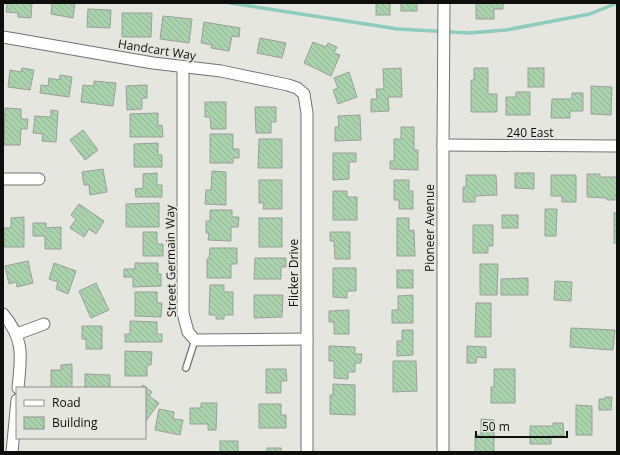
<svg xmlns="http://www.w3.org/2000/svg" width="620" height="455" viewBox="0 0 620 455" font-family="'Open Sans',sans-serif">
<defs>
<pattern id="building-back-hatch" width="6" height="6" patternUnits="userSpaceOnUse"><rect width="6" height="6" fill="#aad2ac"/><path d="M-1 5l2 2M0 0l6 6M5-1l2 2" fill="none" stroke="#91b393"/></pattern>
</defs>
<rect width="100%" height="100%" fill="#e5e6e0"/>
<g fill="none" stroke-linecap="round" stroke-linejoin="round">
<path stroke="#8ecdbd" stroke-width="3.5" d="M230,3l168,26 71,4 37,-3 84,-16 27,-11"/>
</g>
<g fill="url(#building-back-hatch)" stroke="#9a9f9a">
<path d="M7,3h25l-1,15 -13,-1v-4l-12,-1z"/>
<path d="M52,3h23l-2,15 -22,-4z"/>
<rect x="376" y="3" width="14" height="12"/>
<rect x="401" y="3" width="16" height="8"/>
<path d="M476,3h27v6h-9v10h-18z"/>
<path d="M88,9l23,1 -1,18 -23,-1z"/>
<path d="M122,13h30l-1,24h-29z"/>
<path d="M163,16l29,3 -3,24 -29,-4z"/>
<path d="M204,22l36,6 -1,9 -7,-1 -3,15 -18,-3 1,-3 -11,-2z"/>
<path d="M260,38l26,5 -4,15 -25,-5z"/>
<path d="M313,42l13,5 2,-4 9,4 -3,6 6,2 -9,21 -27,-13z"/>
<path d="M22,68l12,2 -4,20 -22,-3 2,-17 11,2z"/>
<path d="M401,68l1,29h-14l1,14 -18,1v-13h6l-1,-10h8l-1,-20z"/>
<path d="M474,68h14v26h9v18h-26v-32h3z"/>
<rect x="528" y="68" width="16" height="19"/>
<path d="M349,72l8,25 -19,7 -5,-14 5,-2 -4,-10z"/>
<path d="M60,75l12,2 -3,20 -29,-4 1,-8 7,1 1,-8 10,2z"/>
<path d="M94,81l22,2 -3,23 -32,-4 2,-17 11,1z"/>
<path d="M147,85v13h-5v11l-15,1 -1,-24z"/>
<path d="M591,86l21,1 -1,28 -20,-1z"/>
<path d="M516,92h14v23h-24v-18h10z"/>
<path d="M572,93h11v18h-13v7h-19l1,-19h20z"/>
<path d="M205,102h21v27h-15l-1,-12h-5z"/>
<path d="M255,107h21v15h-5v11h-15z"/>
<path d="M5,108l16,1v10h7l-1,10h-6l-1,16h-16z"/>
<path d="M51,110l7,1 -2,31 -14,-1 1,-7 -10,-1 2,-17 16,1z"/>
<path d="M158,113v13l4,-1 1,12h-33v-23z"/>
<path d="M360,115l1,25 -26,1v-14h4l-1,-11z"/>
<path d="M401,127h13v23h4v20l-28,-1v-8h4v-22h7z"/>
<path d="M83,130l15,20 -13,10 -15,-20z"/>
<path d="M210,134h23v15h6v9h-6v5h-23z"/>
<path d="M259,139h23v29h-24z"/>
<path d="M158,143v12h4v12h-28v-23z"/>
<path d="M333,153h23v9h-7v17l-16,1z"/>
<path d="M103,169l4,23 -17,3 -1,-10h-5l-2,-13z"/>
<path d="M212,171l14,1v33l-21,-1 1,-14h5z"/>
<path d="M157,173v12h5v12h-26l-1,-8 8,-1v-14z"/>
<path d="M515,173h19v16l-19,-1z"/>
<path d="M587,174h13v3h17v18h-2v5h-8v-2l-20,-1z"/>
<path d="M466,175h30l1,20 -22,1v6h-12v-15h3z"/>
<path d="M551,175h25v27h-14v-6h-11z"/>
<path d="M259,180h23v29h-19l1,-6h-5z"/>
<path d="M394,180h15v11h4v18h-14v-9h-5z"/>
<path d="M333,191h14v6h10v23h-24z"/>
<path d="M159,203v24h-33v-23z"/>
<path d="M79,204l25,17 -8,13 -7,-5 -5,8 -14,-9 6,-9 -5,-4z"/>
<path d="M545,209h12l-1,27h-11z"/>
<path d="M210,210h22v7h7l-1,10h-7v14l-23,-1 1,-7h-3v-12h4z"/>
<rect x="614" y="213" width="3" height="30"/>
<rect x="502" y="215" width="16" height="13"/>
<path d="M24,217v30h-20v-19h7v-10z"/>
<rect x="259" y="218" width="23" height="29"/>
<path d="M397,218h12v13l5,-1 1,26h-18z"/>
<path d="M33,223h13v5l15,-1v22h-16v-13h-12z"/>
<path d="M473,225h20v21h-5v7h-15z"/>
<path d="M143,232h14v12h6v12h-20z"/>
<path d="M330,232h20v27h-15l-1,-18h-4z"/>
<path d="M210,248h27v16h-6v14h-24v-19h2z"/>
<path d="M255,258h31v9h-5v12h-27z"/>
<path d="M28,261l5,22 -16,4 -1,-5 -7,2 -4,-18z"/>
<path d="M54,263l22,8 -8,23 -12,-5 2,-7 -9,-3z"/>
<path d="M135,263h23v11h3v12l-28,1v-10h-9v-8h11z"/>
<path d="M480,264h18l-1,31h-17z"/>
<path d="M333,268h23v23h-9v7l-14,-1z"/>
<rect x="397" y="270" width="16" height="18"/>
<path d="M528,278v17h-27v-16z"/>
<path d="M555,281l17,1 -1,19 -17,-1z"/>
<path d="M96,283l13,27 -18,8 -12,-27z"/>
<path d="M210,285h14v7h9v23h-9v4h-8v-4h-7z"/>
<path d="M135,292h22v11h5l-1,14 -26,-1z"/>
<path d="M254,295h29l-1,22 -28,1z"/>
<path d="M413,295v28h-21v-13h6v-14z"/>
<path d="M476,303h15v34h-16z"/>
<path d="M349,310v24h-15v-12h-5v-11z"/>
<path d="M130,321l27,1v12h5v8h-37v-8h5z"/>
<path d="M82,326h20v23h-16v-10h-4z"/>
<path d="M571,328l44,2 -2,20 -43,-3z"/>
<path d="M402,330h11v25l-16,1v-15h5z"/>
<path d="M329,346l26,1v7h7l-1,9h-6v9h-7v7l-14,-1v-17h-5z"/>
<path d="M467,346l19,1v11l-9,-1 -1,6h-9z"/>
<path d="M125,351l27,1 -1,13h-4v11h-22z"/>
<path d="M393,361h23l1,30 -24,1z"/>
<path d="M72,364v24h-21v-18h10v-5z"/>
<path d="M266,369h20l1,12h-6v12h-15z"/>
<path d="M494,369h21v34h-24v-16h3z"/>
<path d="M85,374l25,1v13h-25z"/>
<path d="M333,384l22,1v30l-25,-1v-19h3z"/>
<path d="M143,385l9,7 -3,4 10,7 -14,19v-34h-5z"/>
<path d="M605,397h7l-1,13h-12v-11h6z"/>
<path d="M201,403h16l-1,27h-8v-6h-18v-16h11z"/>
<path d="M259,404h22v11h5v13h-27z"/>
<path d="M576,405l16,1v29h-16z"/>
<path d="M159,409l15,3 -1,7 10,1 -3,15 -25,-5z"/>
<path d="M481,419l13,1v32h-19v-17h6z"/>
<path d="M553,423h10l1,13h-13v8h-21v-18h23z"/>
<rect x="220" y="441" width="18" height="11"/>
<rect x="267" y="448" width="14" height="4"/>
</g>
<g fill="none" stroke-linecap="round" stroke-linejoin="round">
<g stroke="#72736d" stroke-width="8">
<path id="lane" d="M186,368l9,-28"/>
</g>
<g stroke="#72736d" stroke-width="13">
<g id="street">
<path d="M3,37l150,26 68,8 67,14 9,3 7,6 3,19v339"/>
<path d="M183,68v245l5,19 7,8 112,-1"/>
<path d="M443,145l174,1"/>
<path d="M3,179h36"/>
<path d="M3,314c22,26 18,43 15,74"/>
<path d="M17,334l27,-10"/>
<path d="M12,452l5,-52"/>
<path d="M443,452v-307l1,-142"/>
</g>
</g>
<use href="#lane" stroke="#fff" stroke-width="5.5"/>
<use href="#street" stroke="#fff" stroke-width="11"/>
</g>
<g text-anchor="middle" stroke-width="3.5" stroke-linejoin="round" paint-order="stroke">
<g font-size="12" fill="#0e0e0c" stroke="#e5e6e0">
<text transform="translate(157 50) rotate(9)" y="4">Handcart Way</text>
<text x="530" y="137">240 East</text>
<text transform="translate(430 228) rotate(-90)" y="4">Pioneer Avenue</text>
<text transform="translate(171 261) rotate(-91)" y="4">Street Germain Way</text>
<text transform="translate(294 273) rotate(-90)" y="4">Flicker Drive</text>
</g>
</g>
<rect width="620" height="455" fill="none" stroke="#0e0e0c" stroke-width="8"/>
<rect x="16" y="387" width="130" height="52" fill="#e5e6e0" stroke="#8f908b"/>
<rect x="24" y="400" width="20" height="6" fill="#ffffff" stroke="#8f908b"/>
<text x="52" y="407" font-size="12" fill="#0e0e0c">Road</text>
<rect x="24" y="417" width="20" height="12" fill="url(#building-back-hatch)" stroke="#8f908b"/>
<text x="52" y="427" font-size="12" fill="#0e0e0c">Building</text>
<path d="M476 431v6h91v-6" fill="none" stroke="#0e0e0c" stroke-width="2"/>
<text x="482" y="431" font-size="12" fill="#0e0e0c" stroke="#e5e6e0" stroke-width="3" paint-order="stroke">50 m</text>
</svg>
